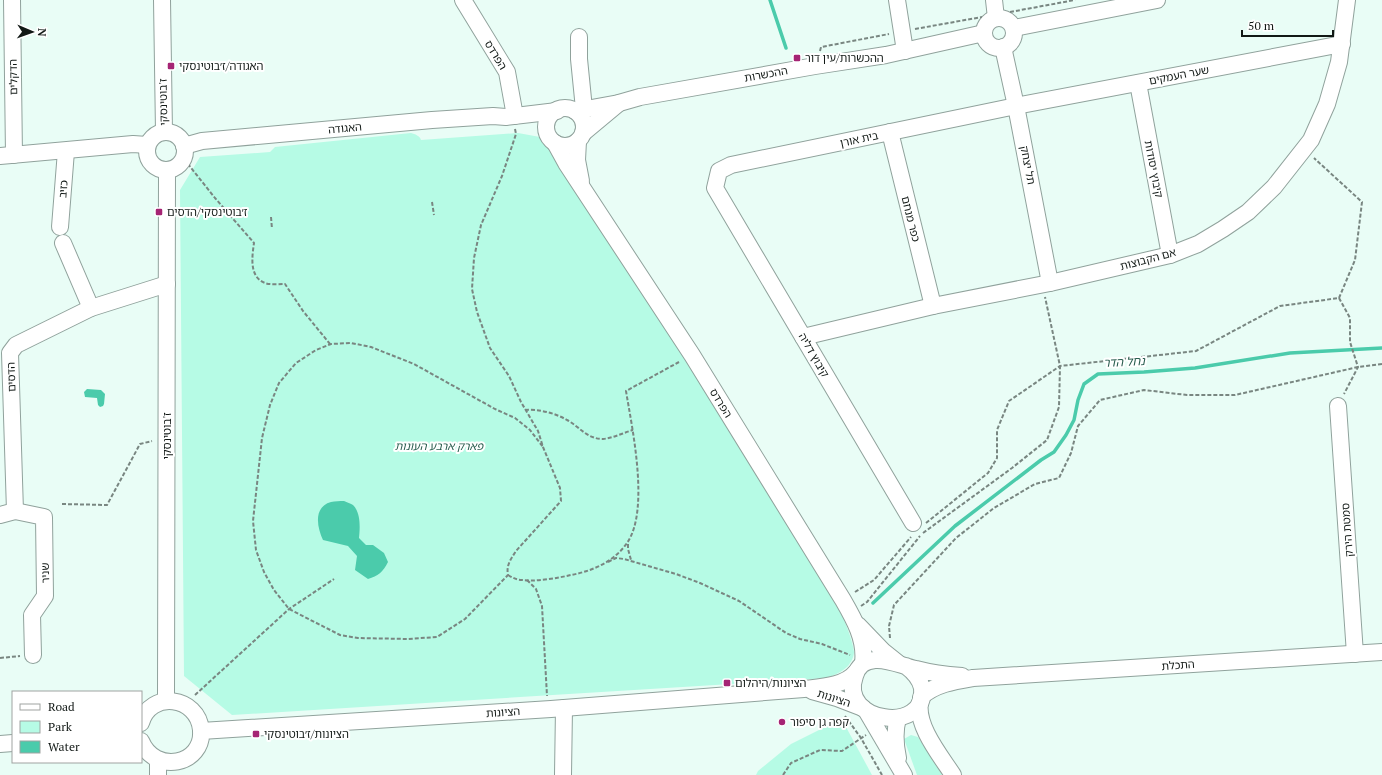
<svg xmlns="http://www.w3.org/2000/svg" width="1382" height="775" viewBox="0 0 1382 775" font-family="'PT Serif','Noto Sans Hebrew',serif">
<rect width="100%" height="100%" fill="#e9fdf6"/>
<g fill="#b6fbe5">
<path d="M411,133c4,1 9,3 10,7l97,-7 22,4 9,4 9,13 280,451c5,12 15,35 16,47 0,5 -3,10 -6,14 -6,6 -14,9 -21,12l-595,37 -48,-39 -4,-486 20,-33 70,-5 5,-5z"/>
<path d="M833,723l13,4 26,48h-116l2,-4 33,-27z"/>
<path d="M911,735l7,2 24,38h-25l-13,-36z"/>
</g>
<g fill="#4bcbab">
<path d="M87,389l14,1 4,4 -1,10 -1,2 -3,1 -2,-2 -1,-7 -12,-1 -1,-5z"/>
<path d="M344,501c2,1 6,2 9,4 8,8 7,23 6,33l7,7h7l11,8 4,9c-5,10 -10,14 -20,17l-13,-9 2,-14 -9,-10 -25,-6c-6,-13 -10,-33 8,-38 4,-1 9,-1 13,-1z"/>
</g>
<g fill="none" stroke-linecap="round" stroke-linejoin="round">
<g stroke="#4bcbab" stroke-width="3.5">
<path d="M770,0l16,48"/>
<path d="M873,603l82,-77 86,-66 13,-8 12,-17 8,-15 4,-20 6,-16 14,-10 46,-2 51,-4 95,-15 92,-5"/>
</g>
<g stroke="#90a29c" stroke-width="18">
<g id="minor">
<path d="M12,0l2,155"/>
<path d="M162,0l2,132"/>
<path d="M463,0l44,72 8,44"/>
<path d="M897,0l8,51"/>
<path d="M994,0l2,18"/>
<circle cx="999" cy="33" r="15"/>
<path d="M1014,28l143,-28"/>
<path d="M579,37v22l5,50"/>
<path d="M1003,47l13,59 34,177"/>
<path d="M1138,83l32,172"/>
<circle cx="565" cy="127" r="19"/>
<path d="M575,111l44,-8 21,-6 175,-31 71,-11 98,-22"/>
<circle cx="166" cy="151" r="19"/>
<path d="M890,132l43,174"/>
<path d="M583,133l36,-30"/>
<path d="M578,141l-1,19 4,21"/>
<path d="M555,143l11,20 126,192 151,245c11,19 23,40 20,63"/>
<path d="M184,146l18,-5 55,-5 175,-16 61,-4 13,1 51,-6"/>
<path d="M0,156l133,-12 14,1"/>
<path d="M60,227l6,-76"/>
<path d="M63,243l28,65"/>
<path d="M803,337l130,-31 117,-23 120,-28 28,-11 25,-15 25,-17 26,-25 37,-47 16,-36 12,-42 8,-62"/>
<path d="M1338,406l17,248"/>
<path d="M15,511l29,6 1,79 -13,19 1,40"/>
<path d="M0,515l15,-4 -5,-158 6,-8 75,-37 76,-24"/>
<path d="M913,523l-198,-335 4,-17 12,-6 285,-59 326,-62"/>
<path d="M858,625l25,26 15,12"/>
<path d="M906,666c8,6 14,12 16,22 6,47 -84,35 -67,-12 3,-10 9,-15 20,-16 14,-1 27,6 41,9 15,4 31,6 46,7"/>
<path d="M812,691l25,7 26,10"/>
<path d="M921,697c14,-13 34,-16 52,-19l409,-26"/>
<path d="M166,701l1,-530"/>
<path d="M920,702c-4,24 20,53 33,73"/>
<path d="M867,712l37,63"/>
<path d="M141,723c9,-33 57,-27 60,7 3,35 -46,45 -60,11"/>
<path d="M201,731l350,-22 253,-20c17,-2 41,-3 52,-17"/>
<path d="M0,744l13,-1"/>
<path d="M898,758c-3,-14 -4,-26 0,-40"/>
<path d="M158,775v-14"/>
<path d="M563,775l1,-67"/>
</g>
</g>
<g stroke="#798681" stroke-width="2" stroke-dasharray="4 2" stroke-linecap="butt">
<path d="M1010,12l65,-12"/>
<path d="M915,29l67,-12"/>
<path d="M820,51l1,-4 68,-13"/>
<path d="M515,129l1,5 -14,42 -21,49 -7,33 -2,31 5,23 13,36 19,28 12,26 17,29 5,16 17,41 1,13 -45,50c-5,8 -10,14 -8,24l-43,44 -28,18 -29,2 -50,-1 -18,-3 -51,-26 -15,-19 -10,-18 -8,-22 -3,-29 9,-83 8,-33 9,-22 17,-20 20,-13 15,-6 20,-1 20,4 43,17 81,45 20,9 15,12 13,17"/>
<path d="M184,159l31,39 39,45c-2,14 -5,34 11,40 5,2 14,1 20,1l18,27 27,33"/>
<path d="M432,202l2,13"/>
<path d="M271,217l1,12"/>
<path d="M1339,298l11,20v24l8,25 -14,27"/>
<path d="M525,410c14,-1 30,3 42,10 13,7 20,19 36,19 10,-1 20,-6 30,-9"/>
<path d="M62,504l45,1 33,-61 12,-3"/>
<path d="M926,523l62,-50 9,-15v-28l12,-29 51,-35 136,-15 84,-45 59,-8 16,-38 7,-58 -48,-44"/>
<path d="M923,533l89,-65 35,-28 12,-33 1,-41 -15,-69"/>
<path d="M628,544v5l3,11"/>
<path d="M608,562l8,-4 8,1 52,15 24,9 39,18 47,32 14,6 22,5 28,11"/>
<path d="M508,575c5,3 9,5 14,5 13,2 36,-2 49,-5 21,-4 43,-13 56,-32 23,-33 5,-115 -1,-152l53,-29"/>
<path d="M527,580l9,9 6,17 5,90"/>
<path d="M855,592l19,-12 37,-43"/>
<path d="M861,606l6,-4 53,-66"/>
<path d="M890,638l-1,-12 5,-21 62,-67 38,-30 41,-24 24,-6 12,-25 7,-27 22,-26 44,-10 43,5h48l123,-28 24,-3"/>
<path d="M0,658l20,-2"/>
<path d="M195,695l94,-86 45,-30"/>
<path d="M845,716l16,22 21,37"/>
<path d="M783,775l8,-12 29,-13 22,1 24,-16"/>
</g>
<use href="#minor" stroke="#fff" stroke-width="16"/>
</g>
<g fill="#a52474" stroke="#fff" stroke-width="1.5">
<rect x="793" y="54" width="8" height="8" rx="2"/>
<rect x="167" y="62" width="8" height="8" rx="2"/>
<rect x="155" y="208" width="8" height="8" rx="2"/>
<rect x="723" y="679" width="8" height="8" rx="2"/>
<circle cx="782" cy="722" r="4"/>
<rect x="252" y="730" width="8" height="8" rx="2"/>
</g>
<g text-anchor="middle" stroke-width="4" stroke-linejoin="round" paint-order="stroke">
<g font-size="11" fill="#111815" stroke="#fff">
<text transform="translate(496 55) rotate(59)" y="4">הפרדס</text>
<text transform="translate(766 74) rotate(-10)" y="4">ההכשרות</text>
<text transform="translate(1179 75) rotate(-11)" y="4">שער העמקים</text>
<text transform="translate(13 77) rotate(-91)" y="4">הדקלים</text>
<text transform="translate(163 102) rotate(-91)" y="4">ז'בוטינסקי</text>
<text transform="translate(345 128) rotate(-5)" y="4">האגודה</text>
<text transform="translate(859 139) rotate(-12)" y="4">בית אורן</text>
<text transform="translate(1028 165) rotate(79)" y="4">תל יצחק</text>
<text transform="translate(1154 169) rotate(79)" y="4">קיבוץ יסודות</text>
<text transform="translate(63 189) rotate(-86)" y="4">כזיב</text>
<text transform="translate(911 219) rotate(76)" y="4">כפר מנחם</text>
<text transform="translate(1148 259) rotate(-15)" y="4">אם הקבוצות</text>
<text transform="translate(814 355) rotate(60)" y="4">קיבוץ דליה</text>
<text transform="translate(11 377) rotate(-92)" y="4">הדסים</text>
<text transform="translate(721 403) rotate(58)" y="4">הפרדס</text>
<text transform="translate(167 436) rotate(-90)" y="4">ז'בוטינסקי</text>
<text transform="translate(1347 530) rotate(-94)" y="4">סמטת הירק</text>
<text transform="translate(45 573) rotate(-91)" y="4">שניר</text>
<text transform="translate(1178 665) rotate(-4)" y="4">התכלת</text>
<text transform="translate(834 698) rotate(18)" y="4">הציונות</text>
<text transform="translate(503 712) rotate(-4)" y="4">הציונות</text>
</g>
<g font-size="11" fill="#111815" stroke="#fff" text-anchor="start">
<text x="805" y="62">ההכשרות/עין דור</text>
<text x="179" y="70">האגודה/ז׳בוטינסקי</text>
<text x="167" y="216">ז׳בוטינסקי/הדסים</text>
<text x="735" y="687">הציונות/היהלום</text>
<text x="790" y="726">קפה גן סיפור</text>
<text x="264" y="738">הציונות/ז׳בוטינסקי</text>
</g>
<g font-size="11" font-style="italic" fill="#295d4e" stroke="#fff">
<text x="439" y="450">פארק ארבע העונות</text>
</g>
<g font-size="12" font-style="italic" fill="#285c4e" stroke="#fff">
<text transform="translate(1124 362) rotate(-3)" y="4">נחל הדר</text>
</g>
</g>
<rect x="12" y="691" width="130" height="72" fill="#ffffff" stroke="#a0a3a1"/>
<rect x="20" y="704" width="20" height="6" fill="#ffffff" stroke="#a0a3a1"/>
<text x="48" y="711" font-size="12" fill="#111815">Road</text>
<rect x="20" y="721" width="20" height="12" fill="#b6fbe5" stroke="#a0a3a1"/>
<text x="48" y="731" font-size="12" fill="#111815">Park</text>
<rect x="20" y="741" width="20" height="12" fill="#4bcbab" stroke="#a0a3a1"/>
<text x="48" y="751" font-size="12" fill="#111815">Water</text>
<g transform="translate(32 32) rotate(92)" stroke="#ffffff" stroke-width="3" paint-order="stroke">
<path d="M0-3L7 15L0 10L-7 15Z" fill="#111815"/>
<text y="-6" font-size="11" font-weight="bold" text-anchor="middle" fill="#111815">N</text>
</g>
<path d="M1242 30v6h91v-6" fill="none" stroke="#111815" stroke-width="2"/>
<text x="1248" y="30" font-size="12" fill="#111815" stroke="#ffffff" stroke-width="3" paint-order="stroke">50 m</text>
</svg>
